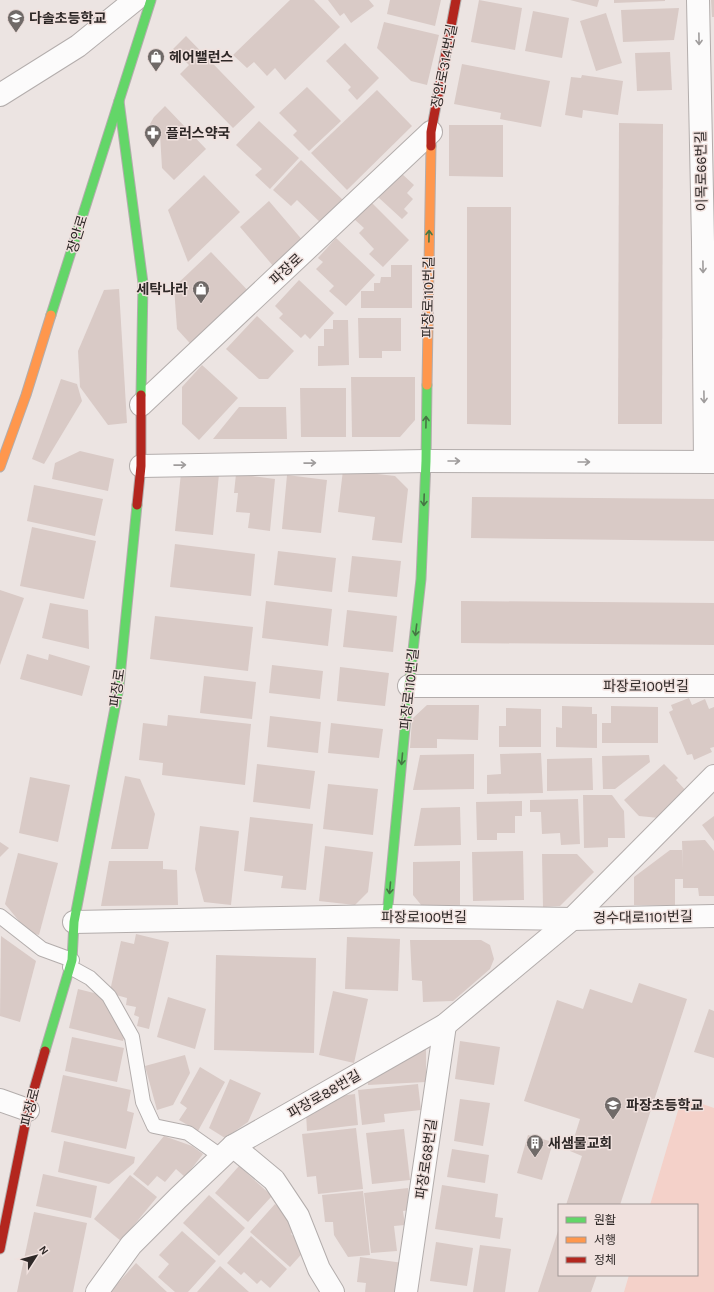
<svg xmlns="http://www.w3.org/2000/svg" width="714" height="1292" viewBox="0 0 714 1292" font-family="Karla,'Noto Sans KR',sans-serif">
<rect width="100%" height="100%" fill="#ece4e2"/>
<path fill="#f4d1c9" d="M682,1097l32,11v184h-90l5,-17h68v-70h-47z"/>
<g fill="#d9cac6">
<path d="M290,0h24l26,27 -55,53 -10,-12 -8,8 -13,-14 -7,6 -14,-13z"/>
<path d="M328,0h41l5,6 -23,17 -7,-10 -4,3z"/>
<path d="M390,0h51l-6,26 -48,-12z"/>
<path d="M479,0l43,8 -7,42 -44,-8z"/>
<path d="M570,0h29l-2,7z"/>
<path d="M614,0h51v1l-51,2z"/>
<path d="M711,0h3v17h-2z"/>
<path d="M679,8l-5,32 -51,2 -2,-32z"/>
<path d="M533,11l36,7 -7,40 -37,-7z"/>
<path d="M606,13l16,50 -26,8 -16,-50z"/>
<path d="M384,22l55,13 -12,50 -16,-4 -34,-33z"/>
<path d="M186,36l69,71 -22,21 -53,-54 9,-9 -16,-16z"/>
<path d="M345,43l34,35 -22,22 -9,-10 3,-3 -25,-26z"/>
<path d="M670,52l2,38 -35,1 -2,-38z"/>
<path d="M462,64l88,17 -9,46 -41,-8 1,-6 -47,-9z"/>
<path d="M582,75l41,6 -5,34 -35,-5 -1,8 -17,-3 6,-38 10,1z"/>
<path d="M307,87l34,34 -32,30 -16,-16 4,-4 -18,-18z"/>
<path d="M377,90l35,36 -65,64 -36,-37z"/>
<path d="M165,106l41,43 -32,31 -12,-12 -2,-34 -10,-10 4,-7z"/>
<path d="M259,121l40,37 -29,31 -15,-14 7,-6 -26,-24z"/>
<path d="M619,123l44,1 -1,300h-44z"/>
<path d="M449,125h54v52l-54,-1z"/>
<path d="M301,160l43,41 -22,23 -25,-24 -6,6 -18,-16z"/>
<path d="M401,173l13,12 -7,8 6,6 -9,10 4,4 -6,6 -24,-22z"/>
<path d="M204,175l36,37 -52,50 -20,-52z"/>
<path d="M269,201l35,41 -30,25 -34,-40z"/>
<path d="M370,201l39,39 -26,27 -14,-13 5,-5 -15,-16 5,-5 -11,-10z"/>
<path d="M467,207h44v218l-44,-1z"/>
<path d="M336,238l39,37 -29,31 -17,-15 5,-5 -18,-17 7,-7 -5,-4z"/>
<path d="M211,252l43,45 -57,54 -20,-22 -3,-42z"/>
<path d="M391,265h21v43h-51v-17h13v-8h6l1,-6h10z"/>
<path d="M299,280l35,33 -24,26 -5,-5 -4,4 -22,-20 4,-4 -8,-8z"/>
<path d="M119,289l8,134 -19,2 -28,-38 -2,-36 26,-61z"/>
<path d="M257,316l37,35 -26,28h-9l-33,-30z"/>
<path d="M358,318h43v33h-19v7h-23z"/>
<path d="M333,320h15l1,45 -31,1v-20h6v-17h9z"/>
<path d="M202,365l36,33 -39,42 -17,-16v-37z"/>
<path d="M351,377h64v43l-15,17h-48z"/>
<path d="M61,379l16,5 5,17 -38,63 -12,-5z"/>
<path d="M300,388h46v49h-45z"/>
<path d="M239,407h47l1,32h-74z"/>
<path d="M80,451l34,8 -6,32 -56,-12 3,-16z"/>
<path d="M343,470l52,6 13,13 -6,54 -30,-3 3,-23 -37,-5z"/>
<path d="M181,473l38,1 -6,61 -38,-4z"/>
<path d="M236,474l39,5 -5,52 -22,-3 2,-15 -14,-1 2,-19h-4z"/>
<path d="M287,475l40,5 -6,53 -39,-4z"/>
<path d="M34,485l69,14 -8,37 -68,-15z"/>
<path d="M472,497l242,2v42l-243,-3z"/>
<path d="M32,527l64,14 -12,58 -64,-13z"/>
<path d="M175,544l80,10 -4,42 -81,-9z"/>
<path d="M278,551l58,7 -4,34 -58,-7z"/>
<path d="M352,556l49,5 -4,36 -49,-5z"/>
<path d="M0,590l24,8 -24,67z"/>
<path d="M266,601l66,8 -4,37 -66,-8z"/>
<path d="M461,601l253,2v42l-253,-2z"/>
<path d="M50,603l38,7 1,39 -47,-11z"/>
<path d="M347,610l50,6 -4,36 -50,-5z"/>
<path d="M155,616l98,11 -5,44 -98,-12z"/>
<path d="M27,654l21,6 1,-6 41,12 -8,30 -62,-17z"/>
<path d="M272,665l51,6 -3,28 -51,-6z"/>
<path d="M340,667l49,6 -4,33 -48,-5z"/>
<path d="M204,676l52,6 -4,37 -52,-6z"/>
<path d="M689,698l3,7 13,-6 4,10 5,-2v40l-4,1 2,4 -18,8 -2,-6 -5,1 -18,-43 4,-2 -2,-5z"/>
<path d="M427,705h52l-1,35 -41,-1v9h-27l2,-29z"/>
<path d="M562,706l30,1v7h5v34l-41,-1v-20l6,1z"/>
<path d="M611,706l47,1v36h-56v-20h9z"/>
<path d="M506,708l35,1v38h-42v-21h7z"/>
<path d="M168,715l83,9 -6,61 -83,-10 1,-12 -24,-3 4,-37 24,3z"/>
<path d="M270,716l51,6 -3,31 -51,-6z"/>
<path d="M331,723l52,6 -4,29 -51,-5z"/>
<path d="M541,753l2,40 -56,1v-19l14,-1 -1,-20z"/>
<path d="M474,754v35l-61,1 7,-35z"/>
<path d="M649,755l1,7 -35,27h-12l-1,-33z"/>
<path d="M592,758l1,32 -46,1v-32z"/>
<path d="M257,764l58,7 -5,38 -57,-7z"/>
<path d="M664,764l14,14 -2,2 11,12 -28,26 -20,-2 -15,-16z"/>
<path d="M125,776l15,3 15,35 -7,35h-37z"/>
<path d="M30,777l40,8 -12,57 -39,-9z"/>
<path d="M328,784l50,5 -5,46 -50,-6z"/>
<path d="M583,795h29l12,16 1,27h-17v9l-24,1z"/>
<path d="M578,799l2,45 -19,1 -1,-12 -18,1 -1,-22h-11v-12z"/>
<path d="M522,801v15h-7v17h-18v7h-20l-1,-38z"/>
<path d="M460,807l1,38 -47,1 7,-38z"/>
<path d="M714,816v25l-12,-16z"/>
<path d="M250,817l63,7 -7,66 -25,-2 2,-12 -39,-5z"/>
<path d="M200,826l39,5 -8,74 -27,-3 -9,-33z"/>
<path d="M705,840l9,11v45h-15l-1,-8h-15v-9h-8v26h-41v-28l36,-27h12l1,20 -1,-29z"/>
<path d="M0,842l9,6 -9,9z"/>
<path d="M325,846l48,6 -5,40 -13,13 -36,-4z"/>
<path d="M523,851l1,49 -51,1 -1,-49z"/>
<path d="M18,853l40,10 -19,72 -11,-3 -23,-28z"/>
<path d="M542,854h35l17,18 -34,34 -17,1z"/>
<path d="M109,861h54v8l14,1 1,35 -77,1z"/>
<path d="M460,861v44l-38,1 -9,-11v-33z"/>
<path d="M136,934l33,8 -20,87 -12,-3 2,-9 -5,-2 2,-8 -10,-2 1,-7 -11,-3v-2l-6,-2 11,-50 13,3z"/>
<path d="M1,936l35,25 -16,61 -20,-6z"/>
<path d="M347,937l53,2 -2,52 -53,-2z"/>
<path d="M410,940h71l9,5 4,14 -4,10 -37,32 -30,1 -1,-21 -10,-1z"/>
<path d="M216,955l100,3 -2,95 -100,-3z"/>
<path d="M639,983l48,16 -67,206h-54l16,-49 -12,-5 10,-32 -56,-18 33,-101 26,9 7,-20 42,14z"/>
<path d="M78,989l28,7 20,35 -3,10 -54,-13z"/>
<path d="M333,991l35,8 -14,64 -35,-8z"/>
<path d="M168,997l38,12 -11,40 -38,-12z"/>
<path d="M709,1009l5,2v47l-20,-6z"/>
<path d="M72,1037l52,11 -7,34 -52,-11z"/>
<path d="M426,1038v44l-58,3 -1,-11z"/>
<path d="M460,1041l40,6 -6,38 -39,-6z"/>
<path d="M185,1055l5,18 -17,32 -16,5 -12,-44z"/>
<path d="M200,1067l25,15 -27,49 -19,-11 8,-12 -7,-5z"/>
<path d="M63,1075l68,15 -4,21 7,2 -8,36 -75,-17z"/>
<path d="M230,1079l31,14 -13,29 -23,16 -16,-10z"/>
<path d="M418,1084l3,26 -37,4 1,8 -23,3 -4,-35z"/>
<path d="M355,1094l3,31 -51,6 -1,-18 26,-16z"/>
<path d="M460,1099l30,4 -7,43 -29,-5z"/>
<path d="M356,1128l7,61 -45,5 -2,-18 -9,1 -5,-43z"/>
<path d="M404,1129l6,51 -38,4 -6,-51z"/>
<path d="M528,1135l25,7 -11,38 -25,-7z"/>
<path d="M164,1136l28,10 11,8 -18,23 -9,-8 -11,13 -8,-6 -9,10 -15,-12z"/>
<path d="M64,1141l71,16 -1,6 -25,21 -51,-12z"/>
<path d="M452,1149l37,6 -4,28 -38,-6z"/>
<path d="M239,1166l33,30 -24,26 -33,-29z"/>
<path d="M43,1174l54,12 -6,32 -55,-12z"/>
<path d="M130,1175l27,22 -36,44 -27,-22z"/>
<path d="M442,1185l56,9 -3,23 8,1 -3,21 -65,-10z"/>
<path d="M408,1188l3,22 -8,1 2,14 -11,1 3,25 -26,2 -7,-60z"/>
<path d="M363,1191l7,64 -22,2 -14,-22 -1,-13h-8l-3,-27z"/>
<path d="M209,1195l36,33 -26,28 -36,-33z"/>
<path d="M275,1204l23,22 -7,8 16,14 -17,19 -40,-35z"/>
<path d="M34,1212l53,11 -14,69h-56z"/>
<path d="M559,1228v47h38l-6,17h-53z"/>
<path d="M182,1231l34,30 -28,31h-13l-17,-15 11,-13 -10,-9z"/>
<path d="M251,1236l36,33 -17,19 -9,-8 -4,4 -13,-12 -3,3 -14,-12z"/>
<path d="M436,1242l37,6 -6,38 -37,-5z"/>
<path d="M480,1245l31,4 -6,43h-32z"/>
<path d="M360,1257l43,6 -3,29h-35l1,-9 -9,-1z"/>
<path d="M136,1263l31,29h-57z"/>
<path d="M220,1266l29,26h-52z"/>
</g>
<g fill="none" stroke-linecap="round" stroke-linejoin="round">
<g stroke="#b3adac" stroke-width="16">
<g id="lane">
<path d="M0,916l42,33 30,11"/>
<path d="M70,967l20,11 19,18 23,41 11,65 11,24 34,7 34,24"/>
</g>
</g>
<g stroke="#b3adac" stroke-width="24">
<g id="street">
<path d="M698,0l5,242 2,220"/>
<path d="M0,95l78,-49 57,-46"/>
<path d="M141,405l290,-273"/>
<path d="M141,466l285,-5 288,1"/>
<path d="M409,686h305"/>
<path d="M74,922l313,-6 185,3 142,-3"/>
<path d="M0,1100l28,10"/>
<path d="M233,1146l41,34 24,36 21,53 14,23"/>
<path d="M97,1292l34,-47 47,-47 55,-52 212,-121 127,-106 142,-143"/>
<path d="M406,1292l39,-267"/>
</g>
</g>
<g stroke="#b3adac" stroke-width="11">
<g id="fast">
<path d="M119,101l24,182 -2,112"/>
<path d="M51,315l100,-315"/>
<path d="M387,916l22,-230 12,-107 5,-118 1,-76"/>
<path d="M45,1051l27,-91 2,-38 45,-235 18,-182"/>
</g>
</g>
<g stroke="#b3adac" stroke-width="11">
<g id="slow">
<path d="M427,385l4,-239"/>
<path d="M0,467l26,-72 25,-80"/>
</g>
</g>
<g stroke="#b3adac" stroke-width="11">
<g id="jam">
<path d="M431,146v-14l25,-132"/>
<path d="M137,505l4,-39v-71"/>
<path d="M0,1249l28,-139 17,-59"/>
</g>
</g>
<use href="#lane" stroke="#fcfbfb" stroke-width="14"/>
<use href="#street" stroke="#fcfbfb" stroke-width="22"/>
<use href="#fast" stroke="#63d668" stroke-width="9"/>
<use href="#slow" stroke="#ff974d" stroke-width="9"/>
<use href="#jam" stroke="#b3261e" stroke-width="9"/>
</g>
<defs><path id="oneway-shaft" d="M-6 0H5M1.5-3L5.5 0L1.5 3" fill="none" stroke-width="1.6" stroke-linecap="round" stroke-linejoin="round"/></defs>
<g stroke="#9f9c9c">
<use href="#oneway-shaft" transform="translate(699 39) rotate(89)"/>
<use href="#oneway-shaft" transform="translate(703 267) rotate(89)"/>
<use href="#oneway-shaft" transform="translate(704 397) rotate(89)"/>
<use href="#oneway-shaft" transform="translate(454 461)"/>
<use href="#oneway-shaft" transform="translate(584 462)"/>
<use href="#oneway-shaft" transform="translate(310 463) rotate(-1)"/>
<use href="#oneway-shaft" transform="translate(180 465) rotate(-1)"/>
</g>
<g stroke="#467644">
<use href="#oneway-shaft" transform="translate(429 236) rotate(-89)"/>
<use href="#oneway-shaft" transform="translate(426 422) rotate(-89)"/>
<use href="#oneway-shaft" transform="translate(424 500) rotate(92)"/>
<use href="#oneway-shaft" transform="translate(416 630) rotate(97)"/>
<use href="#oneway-shaft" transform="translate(402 759) rotate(95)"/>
<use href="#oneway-shaft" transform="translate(390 888) rotate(95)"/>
</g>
<defs>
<g id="school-pin" transform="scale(0.9)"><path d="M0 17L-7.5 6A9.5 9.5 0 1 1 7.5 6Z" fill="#706a68" stroke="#f0e1de"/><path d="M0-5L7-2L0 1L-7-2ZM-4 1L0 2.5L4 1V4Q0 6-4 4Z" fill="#fff"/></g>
<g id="shop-pin" transform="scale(0.9)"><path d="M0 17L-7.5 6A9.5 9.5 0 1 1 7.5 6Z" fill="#706a68" stroke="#f0e1de"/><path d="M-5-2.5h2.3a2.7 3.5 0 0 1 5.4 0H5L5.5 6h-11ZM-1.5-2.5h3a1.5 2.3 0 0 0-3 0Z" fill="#fff"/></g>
<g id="pharmacy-pin" transform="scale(0.9)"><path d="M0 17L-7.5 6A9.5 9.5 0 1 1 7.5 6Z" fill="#706a68" stroke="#f0e1de"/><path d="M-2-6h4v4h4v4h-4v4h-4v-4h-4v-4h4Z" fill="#fff"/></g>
<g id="building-pin" transform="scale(0.9)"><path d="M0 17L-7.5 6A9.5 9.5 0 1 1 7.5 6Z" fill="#706a68" stroke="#f0e1de"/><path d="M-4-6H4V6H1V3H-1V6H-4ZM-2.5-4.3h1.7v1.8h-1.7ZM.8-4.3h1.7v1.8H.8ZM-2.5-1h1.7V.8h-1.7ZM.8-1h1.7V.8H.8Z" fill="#fff"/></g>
</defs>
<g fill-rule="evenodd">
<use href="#school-pin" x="16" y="18"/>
<use href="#shop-pin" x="156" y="57"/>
<use href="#pharmacy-pin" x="153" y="133"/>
<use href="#shop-pin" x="201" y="289"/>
<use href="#school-pin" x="613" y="1105"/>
<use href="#building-pin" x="535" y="1143"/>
</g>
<g text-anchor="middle" stroke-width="3" stroke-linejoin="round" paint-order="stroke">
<g font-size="14" font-weight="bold" fill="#2e2827" stroke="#f0e1de" text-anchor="start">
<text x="29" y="23">다솔초등학교</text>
<text x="169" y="62">헤어밸런스</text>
<text x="166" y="138">플러스약국</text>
<text x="188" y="294" text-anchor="end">세탁나라</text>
<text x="626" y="1110">파장초등학교</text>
<text x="548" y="1148">새샘물교회</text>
</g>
<g font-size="14" fill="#2e2827" stroke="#f0e1de">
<text transform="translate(444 66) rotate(-79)" y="5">장안로314번길</text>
<text transform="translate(701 171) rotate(-91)" y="5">이목로66번길</text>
<text transform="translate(77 234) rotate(-73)" y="5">장안로</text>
<text transform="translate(286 269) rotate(-43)" y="5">파장로</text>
<text transform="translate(428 297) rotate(-89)" y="5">파장로110번길</text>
<text x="646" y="691">파장로100번길</text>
<text transform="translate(117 688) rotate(-82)" y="5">파장로</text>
<text transform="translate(409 689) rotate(-84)" y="5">파장로110번길</text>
<text x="424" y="922">파장로100번길</text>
<text transform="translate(643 917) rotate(-1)" y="5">경수대로1101번길</text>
<text transform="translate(324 1094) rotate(-30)" y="5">파장로88번길</text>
<text transform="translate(30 1107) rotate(-76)" y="5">파장로</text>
<text transform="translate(426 1159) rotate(-82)" y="5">파장로68번길</text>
</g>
</g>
<rect x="558" y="1204" width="140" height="72" fill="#f0e1de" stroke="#a29795"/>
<rect x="566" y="1217" width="20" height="6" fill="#63d668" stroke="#a29795"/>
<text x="594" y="1224" font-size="12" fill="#2e2827">원활</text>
<rect x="566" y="1237" width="20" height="6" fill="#ff974d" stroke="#a29795"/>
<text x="594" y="1244" font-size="12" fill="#2e2827">서행</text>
<rect x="566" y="1257" width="20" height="6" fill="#b3261e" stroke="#a29795"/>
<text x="594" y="1264" font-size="12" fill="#2e2827">정체</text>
<g transform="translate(36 1256) rotate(54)" stroke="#f0e1de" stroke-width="3" paint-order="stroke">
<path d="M0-3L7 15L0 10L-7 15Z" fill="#2e2827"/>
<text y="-6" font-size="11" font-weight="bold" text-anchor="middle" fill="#2e2827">N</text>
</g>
</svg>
